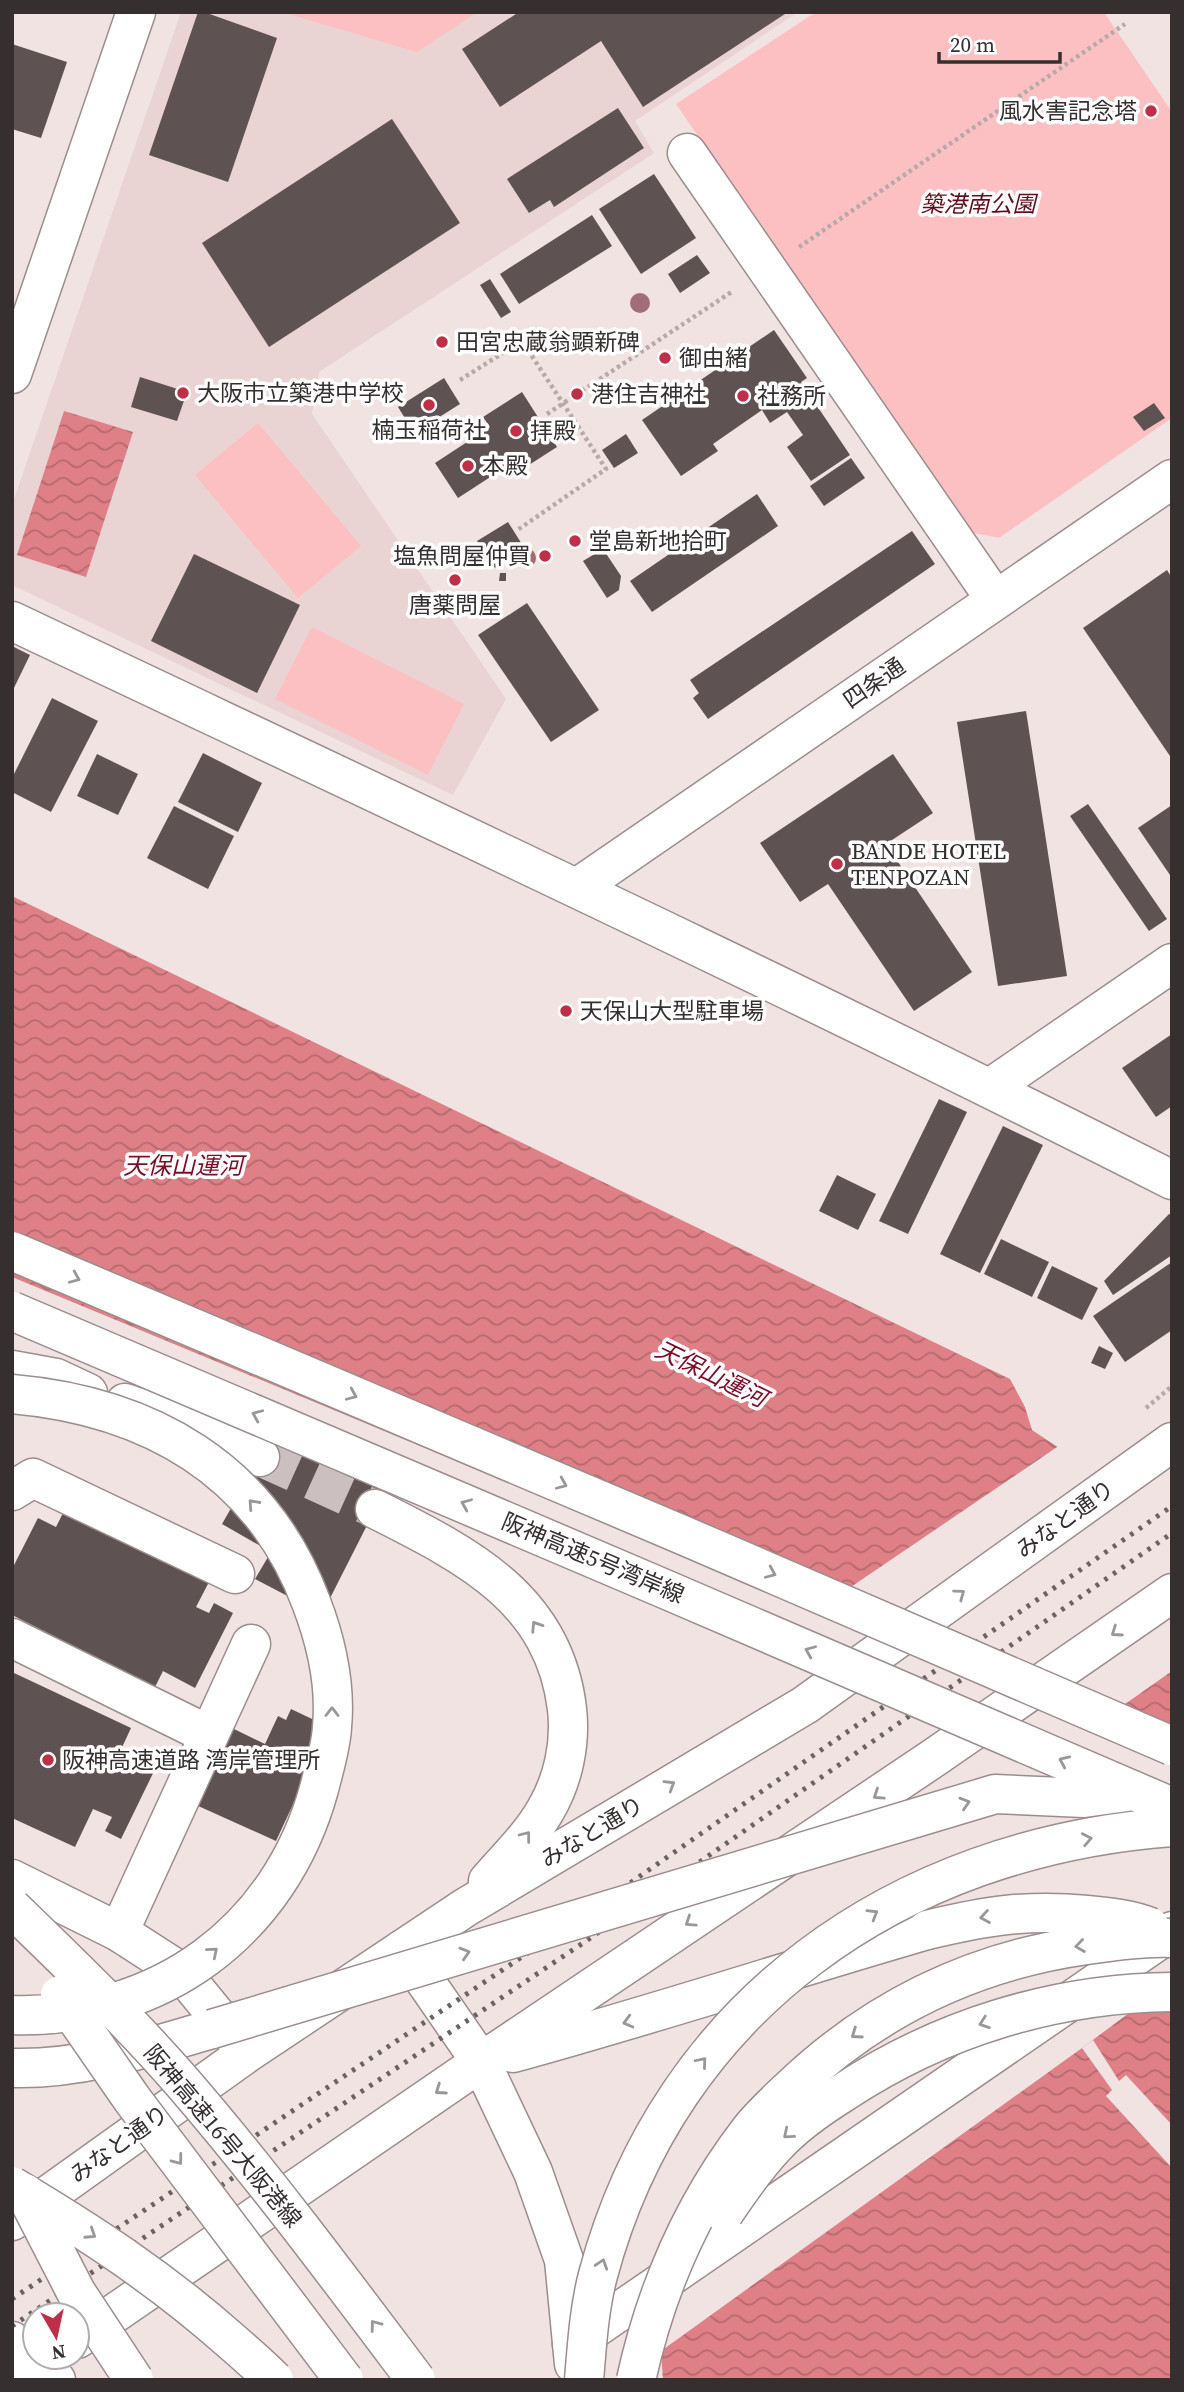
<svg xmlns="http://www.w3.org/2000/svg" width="1184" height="2392" viewBox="0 0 1184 2392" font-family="'Source Serif 4','Noto Sans JP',serif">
<defs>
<pattern id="water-waves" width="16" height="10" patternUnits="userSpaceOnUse" patternTransform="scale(1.75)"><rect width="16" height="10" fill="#de8086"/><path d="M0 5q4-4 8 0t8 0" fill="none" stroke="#b5696e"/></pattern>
</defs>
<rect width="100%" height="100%" fill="#f2e3e3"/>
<path fill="#e9d3d3" d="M181,12h617l-163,109 19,32 -335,219 -7,42 194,285 -53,96 -441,-210v-80z"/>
<g fill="#fdc0c2">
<path d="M282,12h196l-61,40z"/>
<path d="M816,12h288l68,100v306l-173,120 -30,-6 -293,-428z"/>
<path d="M258,423l103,123 -63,52 -103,-123z"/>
<path d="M312,627l152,77 -36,71 -153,-76z"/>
</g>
<g fill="url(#water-waves)">
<path d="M64,411l69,21 -47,145 -69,-22z"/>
<path d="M12,896l998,483 15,28 7,23 74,49 66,35v232l-355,-136 -805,-333z"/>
<path d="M1172,1981v399h-509l-2,-29 421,-303z"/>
</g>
<g fill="#f2e3e3">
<path d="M1060,1445l48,31 64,34v161l-71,50 -284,-111z"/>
<path d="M1093,2040l26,41 7,-6 46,50v43l-66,-72 6,-6 -30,-42z"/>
</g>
<g fill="#5f5252">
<path d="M198,12h6l73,26 -49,144 -79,-27z"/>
<path d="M519,12h269l-145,95 -42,-66 -101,66 -38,-58z"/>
<path d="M12,44l55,18 -26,76 -29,-9z"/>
<path d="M618,108l26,40 -90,59 -4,-7 -21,13 -22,-34z"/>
<path d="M392,119l68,104 -191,124 -67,-104z"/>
<path d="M654,174l42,64 -55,36 -42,-65z"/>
<path d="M592,215l20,31 -93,58 -19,-30z"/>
<path d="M697,255l13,18 -30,20 -12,-19z"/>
<path d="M490,279l21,33 -10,6 -21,-33z"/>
<path d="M774,330l33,48 -6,4 49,73 -39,26 -24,-34 16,-12 -16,-23 -17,11 -8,-13 -49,34 5,7 -37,25 -39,-56z"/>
<path d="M140,377l47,15 -10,29 -46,-14z"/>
<path d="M444,378l16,26 -46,29 -16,-26z"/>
<path d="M522,392l35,55 -39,25 -6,-9 -54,35 -23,-35 55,-36 -7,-10z"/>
<path d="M1154,403l11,15 -21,13 -11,-14z"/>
<path d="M626,434l12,19 -24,15 -12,-18z"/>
<path d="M851,458l14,20 -41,28 -14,-20z"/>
<path d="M757,494l21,32 -126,86 -22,-31z"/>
<path d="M508,522l17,27 -30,19 -18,-27z"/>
<path d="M912,531l23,33 -227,155 -15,-21 6,-5 -9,-13z"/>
<path d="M603,549l18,27 -2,14 -12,8 -24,-37z"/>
<path d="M194,554l106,51 -43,88 -106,-52z"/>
<path d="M1167,570l5,8v181l-89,-131z"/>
<path d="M500,573h6v8h-7z"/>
<path d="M527,603l72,107 -48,32 -73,-107z"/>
<path d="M12,646l18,9 -18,37z"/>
<path d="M52,698l46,23 -47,91 -39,-20v-14z"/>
<path d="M1026,711l41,265 -69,10 -41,-264z"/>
<path d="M203,753l59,30 -24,49 -60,-30z"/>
<path d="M97,754l41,20 -20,41 -41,-19z"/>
<path d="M893,754l40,59 -47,31 86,128 -58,39 -86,-127 -28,18 -40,-59z"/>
<path d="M1088,804l79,115 -18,12 -79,-115z"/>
<path d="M1172,805v73l-34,-50z"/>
<path d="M174,806l60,30 -26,53 -61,-31z"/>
<path d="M1172,1034v72l-16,11 -34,-49z"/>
<path d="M939,1099l28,13 -59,122 -29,-13z"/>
<path d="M1003,1126l40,19 -63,128 -40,-19z"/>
<path d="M837,1175l39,19 -18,36 -39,-19z"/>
<path d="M1169,1214l3,1v40l-59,40 -9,-14z"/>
<path d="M1001,1239l48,23 -17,35 -48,-23z"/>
<path d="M1172,1262v68l-47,32 -32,-46z"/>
<path d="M1052,1266l46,22 -16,32 -45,-22z"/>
<path d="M1099,1346l14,7 -8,16 -14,-6z"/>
<path d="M278,1426l112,54 -68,134 -67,-35 16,-27 -49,-28z"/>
<path d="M65,1509l144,73 -13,25 13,6 5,-10 19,10 -38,75 -32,-17 -8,16 -143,-72v-46l26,-51 18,9z"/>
<path d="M12,1672l119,56 -13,28 19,9 5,-10 16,8 -37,76 -16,-8 7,-14 -19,-8 -18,38 -63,-29z"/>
<path d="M291,1709l38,18 -53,114 -80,-36 36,-77 33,16 13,-28 8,4z"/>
</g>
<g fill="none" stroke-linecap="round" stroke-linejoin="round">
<path stroke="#ccbfbf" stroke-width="38" stroke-dasharray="38 19" stroke-linecap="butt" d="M260,1457l115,52"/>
<g stroke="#9b8d8d" stroke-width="41">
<g id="minor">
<path d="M687,153l308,446"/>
<path d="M12,374l124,-362"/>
<path d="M12,621c388,184 777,365 1160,559"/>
<path d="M577,888l595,-409"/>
<path d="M990,1088l182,-125"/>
<path d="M12,1491l21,-13 202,96"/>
<path d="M12,1638l197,97"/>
<path d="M12,1879l107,53 62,40 63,77"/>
<path d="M119,1932l132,-288"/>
<path d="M403,1949l78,113 52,110 31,88 10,104"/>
<path d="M12,2341l44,39"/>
<path d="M572,2344l600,-413"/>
</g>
</g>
<g stroke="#9b8d8d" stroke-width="41">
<g id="highway">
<path d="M12,1370l44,8 32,15"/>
<path d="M125,1403l56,19 79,35"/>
<path d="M375,1509c89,45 179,88 192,200 4,35 -4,72 -22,102 -15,26 -38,48 -57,70"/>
<path d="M513,2053c139,-38 276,-83 414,-123"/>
<path d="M12,2068c69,2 135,-20 200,-39"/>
<path d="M12,2221l235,-168 219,-146 339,-202 367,-263"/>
<path d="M77,2339l404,-277 454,-305 237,-164"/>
<path d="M17,2380l34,-23"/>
</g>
</g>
<g stroke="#b5a9a9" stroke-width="4.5" stroke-dasharray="3.5 3.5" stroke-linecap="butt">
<path d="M799,247l326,-223"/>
<path d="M460,380l62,-39 84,128 -90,62"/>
<path d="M547,414l186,-123"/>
<path d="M1146,1408l26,-22"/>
</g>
<use href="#minor" stroke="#fff" stroke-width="38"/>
<use href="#highway" stroke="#fff" stroke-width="38"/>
<g stroke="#6b6363" stroke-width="5" stroke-dasharray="3.5 7" stroke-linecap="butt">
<path d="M12,2299l562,-377 598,-416"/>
<path d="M12,2326l574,-385 586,-408"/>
</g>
<g stroke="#9b8d8d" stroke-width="41" stroke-linecap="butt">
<g id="highway-bridge">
<path d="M12,1251l673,285 487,210"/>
<path d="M12,1311l648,276 512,220"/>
<path d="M12,1394c137,12 249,75 299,208 15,39 25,83 21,125 -1,20 -8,42 -13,62 -39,142 -160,231 -307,226"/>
<path d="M12,1908c59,57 118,114 171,175 82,95 157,196 233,297"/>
<path d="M927,1930c58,-14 100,-21 160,-15 21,2 44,4 63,12"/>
<path d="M60,1995l72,104 212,281"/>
<path d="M212,2029l783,-235 89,4 50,-7"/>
<path d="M12,2186c79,47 149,93 218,154 15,13 30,26 44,40"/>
<path d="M25,2193l51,99 58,88"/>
<path d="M724,2213c16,-24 33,-48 52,-68 19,-21 44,-38 68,-53 97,-64 211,-99 328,-100"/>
<path d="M584,2380c3,-35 5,-71 14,-105 72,-270 301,-428 574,-448"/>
<path d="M636,2380c20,-91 57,-176 114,-250 12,-15 27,-29 41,-42 84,-80 181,-127 296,-143 28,-4 56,-8 85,-7"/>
</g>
</g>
<use href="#highway-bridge" stroke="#fff" stroke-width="38"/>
</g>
<g fill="#a36d77">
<circle cx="640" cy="303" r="10"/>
<circle cx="526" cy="558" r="10"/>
</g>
<defs><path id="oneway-chevron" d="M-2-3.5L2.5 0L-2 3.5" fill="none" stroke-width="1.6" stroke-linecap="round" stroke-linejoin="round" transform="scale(1.75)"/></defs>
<g stroke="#9a9797">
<use href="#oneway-chevron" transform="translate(75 1278) rotate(23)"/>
<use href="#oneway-chevron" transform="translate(352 1395) rotate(23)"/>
<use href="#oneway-chevron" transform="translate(257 1415) rotate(-157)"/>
<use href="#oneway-chevron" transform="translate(562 1484) rotate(23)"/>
<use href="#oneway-chevron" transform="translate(253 1504) rotate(-132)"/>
<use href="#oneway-chevron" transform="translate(466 1504) rotate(-157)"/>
<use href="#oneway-chevron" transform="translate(771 1573) rotate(23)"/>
<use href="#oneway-chevron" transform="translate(960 1594) rotate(-36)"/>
<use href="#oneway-chevron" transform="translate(536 1626) rotate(-123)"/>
<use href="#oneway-chevron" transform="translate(1116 1632) rotate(145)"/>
<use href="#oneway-chevron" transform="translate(810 1651) rotate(-157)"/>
<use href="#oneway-chevron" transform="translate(332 1712) rotate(-90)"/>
<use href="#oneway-chevron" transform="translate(1064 1761) rotate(-156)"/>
<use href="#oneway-chevron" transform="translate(670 1785) rotate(-31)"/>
<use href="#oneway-chevron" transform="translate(878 1795) rotate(146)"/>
<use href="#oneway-chevron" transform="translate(965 1803) rotate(-17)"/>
<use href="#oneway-chevron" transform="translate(526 1836) rotate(-52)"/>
<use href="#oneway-chevron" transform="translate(1087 1839) rotate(-11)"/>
<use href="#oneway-chevron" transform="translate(873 1914) rotate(-31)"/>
<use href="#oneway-chevron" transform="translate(985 1917) rotate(171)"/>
<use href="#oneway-chevron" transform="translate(690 1922) rotate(146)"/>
<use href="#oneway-chevron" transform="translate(1080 1946) rotate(172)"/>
<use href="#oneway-chevron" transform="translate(213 1952) rotate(-40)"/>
<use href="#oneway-chevron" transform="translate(465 1953) rotate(-17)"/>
<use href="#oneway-chevron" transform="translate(628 2022) rotate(165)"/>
<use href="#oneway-chevron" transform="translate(984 2023) rotate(161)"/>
<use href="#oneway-chevron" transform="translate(856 2034) rotate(145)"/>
<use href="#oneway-chevron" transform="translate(702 2062) rotate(-50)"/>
<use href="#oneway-chevron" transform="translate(440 2090) rotate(145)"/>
<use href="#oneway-chevron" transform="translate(788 2134) rotate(140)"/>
<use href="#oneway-chevron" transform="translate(178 2160) rotate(53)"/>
<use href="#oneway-chevron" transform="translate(91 2234) rotate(33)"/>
<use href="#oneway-chevron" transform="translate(602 2264) rotate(-72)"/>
<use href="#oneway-chevron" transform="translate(375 2325) rotate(-127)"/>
</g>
<g fill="#c02f48" stroke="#fff" stroke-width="2.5">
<circle cx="1151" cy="111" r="7"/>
<circle cx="442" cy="342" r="7"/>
<circle cx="665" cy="358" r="7"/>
<circle cx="183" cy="393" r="7"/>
<circle cx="577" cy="394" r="7"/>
<circle cx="743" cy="396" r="7"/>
<circle cx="429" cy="405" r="7"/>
<circle cx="516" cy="431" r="7"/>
<circle cx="468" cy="466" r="7"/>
<circle cx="575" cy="541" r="7"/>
<circle cx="545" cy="556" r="7"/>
<circle cx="455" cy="580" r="7"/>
<circle cx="837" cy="864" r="7"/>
<circle cx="566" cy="1011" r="7"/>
<circle cx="48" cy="1760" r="7"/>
</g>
<g text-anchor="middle" stroke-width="7" stroke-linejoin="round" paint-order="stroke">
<g font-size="23" fill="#352f2f" stroke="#fff" text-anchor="start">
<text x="1137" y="119" text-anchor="end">風水害記念塔</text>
<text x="456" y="350">田宮忠蔵翁顕新碑</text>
<text x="679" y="366">御由緒</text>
<text x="197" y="401">大阪市立築港中学校</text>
<text x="591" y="402">港住吉神社</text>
<text x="757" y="404">社務所</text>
<text x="429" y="438" text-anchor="middle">楠玉稲荷社</text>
<text x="530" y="439">拝殿</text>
<text x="482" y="474">本殿</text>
<text x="589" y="549">堂島新地拾町</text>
<text x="531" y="564" text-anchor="end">塩魚問屋仲買</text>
<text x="455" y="613" text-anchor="middle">唐薬問屋</text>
<text x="851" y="859">BANDE HOTEL<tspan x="851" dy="26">TENPOZAN</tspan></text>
<text x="580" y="1019">天保山大型駐車場</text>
<text x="62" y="1768">阪神高速道路 湾岸管理所</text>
</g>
<g font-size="23" font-style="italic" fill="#620d1e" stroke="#fff">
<text x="978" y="212">築港南公園</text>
</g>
<g font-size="23" fill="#352f2f" stroke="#fff">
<text transform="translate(874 683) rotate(-35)" y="8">四条通</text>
<text transform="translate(1065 1519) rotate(-36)" y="8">みなと通り</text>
<text transform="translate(593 1558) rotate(23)" y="8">阪神高速5号湾岸線</text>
<text transform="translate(592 1832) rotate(-31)" y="8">みなと通り</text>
<text transform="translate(223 2136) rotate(50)" y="8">阪神高速16号大阪港線</text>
<text transform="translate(119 2144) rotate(-36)" y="8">みなと通り</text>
</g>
<g font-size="24" font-style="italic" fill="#7f0b27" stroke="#fff">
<text x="183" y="1174">天保山運河</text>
<text transform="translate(711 1374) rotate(26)" y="8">天保山運河</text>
</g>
</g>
<rect width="1184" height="2392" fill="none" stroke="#352f2f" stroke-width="28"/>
<g transform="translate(56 2336) rotate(171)"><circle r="33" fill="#ffffff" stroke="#aeacac" stroke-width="2"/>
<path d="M0-5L12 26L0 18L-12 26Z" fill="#c02f48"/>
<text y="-10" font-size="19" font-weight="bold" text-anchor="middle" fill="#352f2f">N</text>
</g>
<path d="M939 52v10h121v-10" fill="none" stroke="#352f2f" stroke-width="3.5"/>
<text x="950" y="52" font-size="21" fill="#352f2f" stroke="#ffffff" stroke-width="5" paint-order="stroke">20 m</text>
</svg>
